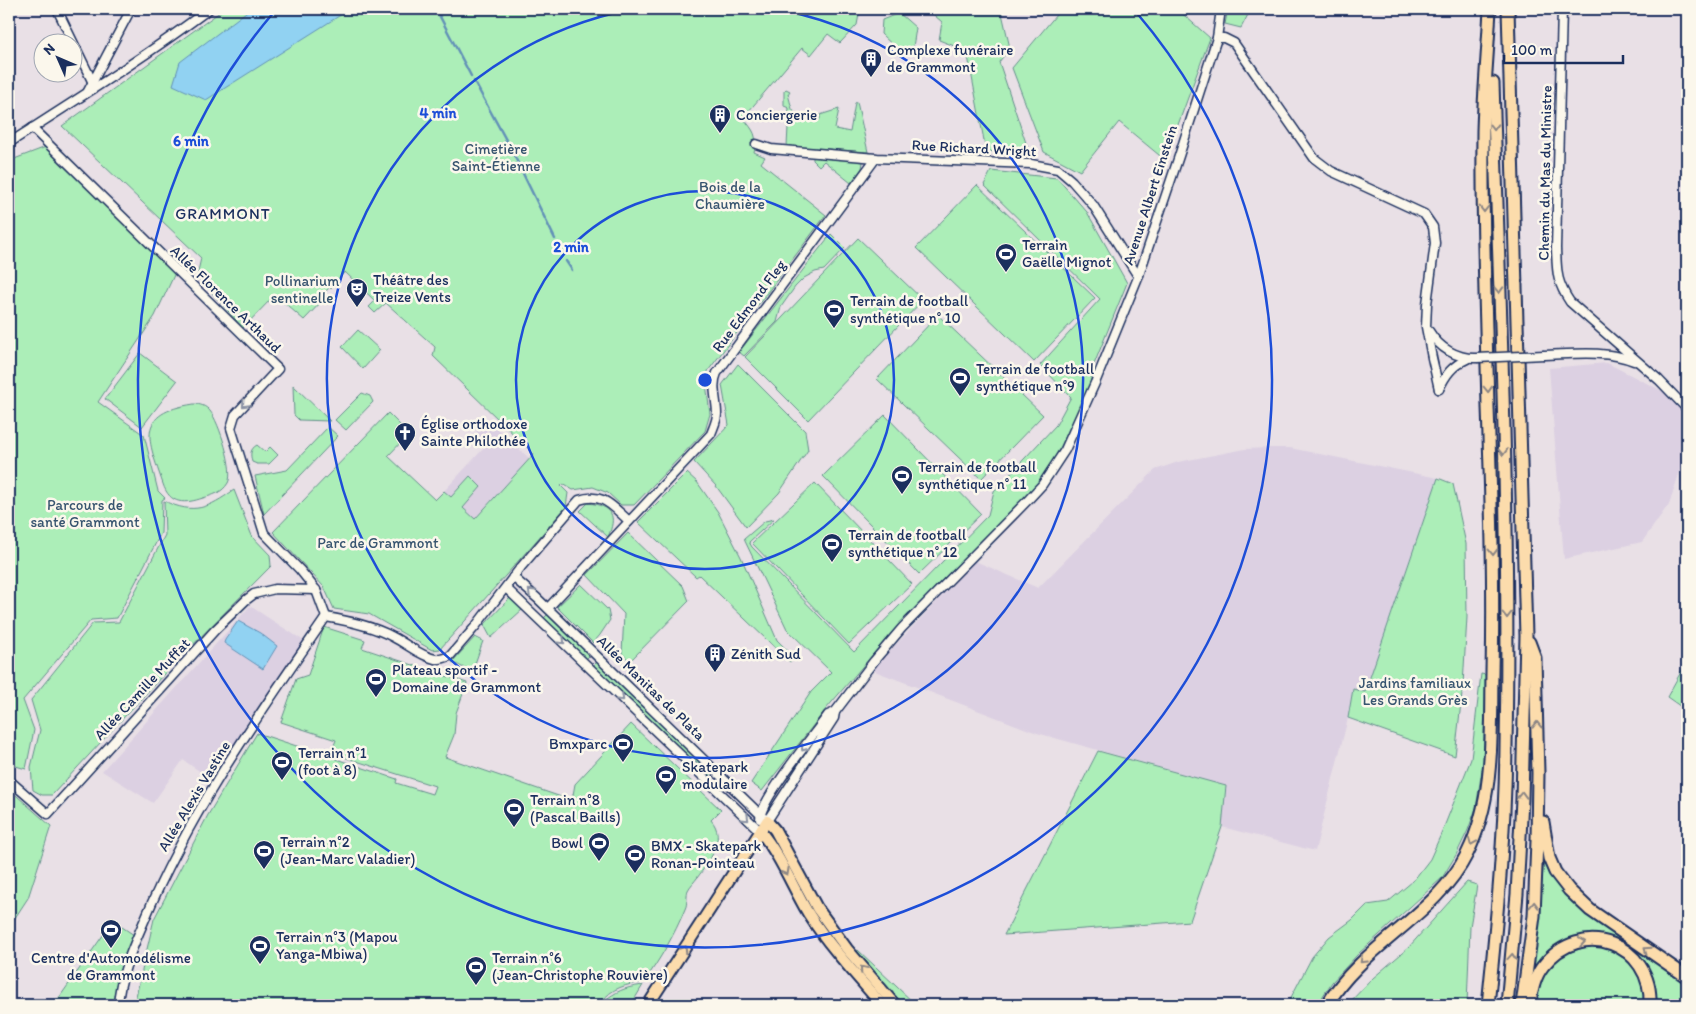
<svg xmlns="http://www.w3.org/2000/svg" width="1696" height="1014" viewBox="0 0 1696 1014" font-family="Itim,sans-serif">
<rect width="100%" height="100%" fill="#e9e0e6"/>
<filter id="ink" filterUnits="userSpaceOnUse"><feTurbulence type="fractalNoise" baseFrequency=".02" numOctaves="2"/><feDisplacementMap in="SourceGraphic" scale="10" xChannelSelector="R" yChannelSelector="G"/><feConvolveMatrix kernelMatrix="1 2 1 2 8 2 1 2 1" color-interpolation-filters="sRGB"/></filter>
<g filter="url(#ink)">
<g fill="#dcd0e2">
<path d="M1607,363l59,30 21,21v36l-18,54 -27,38 -78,17 -15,-191z"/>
<path d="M487,419l43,40 -55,60 -31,-28 40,-43 -12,-11z"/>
<path d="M1269,448h21l148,30 -73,214 -12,-2 -5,28 -33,133 -93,-24 4,-41 -189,-53 -165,-63 103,-109 63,27 117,-118 23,-8 67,-13z"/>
<path d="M250,606l54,35 -51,78 -42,60 -28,-19 -30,43 -51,-32z"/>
</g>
<g fill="#aceeb8" stroke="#648e8b">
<path d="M224,9h636l-3,16 -17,18 -12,-9 -17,21 -9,-7 -59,70c11,13 15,17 11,34l11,5 -4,6 65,52 -118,156 -2,12 4,31 -5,17 -71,74h-13l-13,-12 -15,-6 -20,3 -10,-6 -2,2 7,7 -2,14 -68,77 -58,65 -8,1 -63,-36 -35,-5 -10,-22 -51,-55 115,-119 21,21 -21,22 47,44 9,-9 7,6 19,-21 11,11 -18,21 12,11 59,-65 -101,-98 2,-9 -49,-44 -11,10 -6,-6 6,-6 -30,-29 -11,11 1,2 -4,4 -1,-2 -8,8 3,3 -21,22 -24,-21 -7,-2 -30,31 -46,-52 4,-18 -139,-132z"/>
<path d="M927,9h74l9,39 -11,14 31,93 -44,-4 -19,-100 -28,-11 3,-18z"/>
<path d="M1061,9h116l33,29 -45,122 -46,-38 -39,49 -36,-19 -32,-84z"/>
<path d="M1228,9h23l-10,19 -16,-4z"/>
<path d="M899,13l17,15 -3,19 -12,6 -20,-19 1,-14z"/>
<path d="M786,89l4,2 -2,3 4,15 6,8 11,-3 4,7 7,-2v-4l19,-6 -4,20 15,3 5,-29 2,-1 11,50 -81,-6 2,-38 -5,-2v-15z"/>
<path d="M46,147l129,126 -20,43 -57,86 46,33 14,56 7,7 -3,2 -1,33 -44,85 -26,2 -68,80 11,30 -8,39 -17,-5v-603z"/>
<path d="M813,155l46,3 4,4 -1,6 -11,15 -27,-22 -5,5 -6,-6z"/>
<path d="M991,171l66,7 30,34 40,71 -34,84 -3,18 -29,61 -12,21 -16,22 -15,16 -77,76 -55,58 -60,70 -64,82 -11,-8 60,-91 20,-20 -44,-43 -43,-90 21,-18 9,-2 -25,23 3,5 102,105 134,-137 6,-24 62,-66 15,-28 -31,-32 60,-66 -116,-114z"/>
<path d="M977,185l118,113 -61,64 -118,-114z"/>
<path d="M831,234l14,14 -21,22 -9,2 -11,6 -9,9 -14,20 -4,15 -33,34 -5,-4z"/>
<path d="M858,238l65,62 -115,120 -63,-63z"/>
<path d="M938,315l105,100 -62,64 -104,-100z"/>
<path d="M358,330l22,20 -17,19 -21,-22z"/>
<path d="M140,353l37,28 -35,46 -37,-28z"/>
<path d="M738,364l67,67 3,19 -29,43 -33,34 -30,-41 -22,-24 35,-37 -7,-40z"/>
<path d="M293,385l37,36 -31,-1 -5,-5z"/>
<path d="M362,393l8,3 3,6 -27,28 -11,-10z"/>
<path d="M194,404c6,0 12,2 16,7 9,11 25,60 18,72 -6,10 -15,12 -25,15 -18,6 -33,7 -40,-14 -15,-44 -29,-71 31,-80z"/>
<path d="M885,415l96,99 -62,60 -96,-98z"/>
<path d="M328,427l10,9 -74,78 -9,-38 32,-6z"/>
<path d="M257,445l8,7 5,-5 8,8 -9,9h-12l-5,-2c-2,-8 -2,-13 5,-17z"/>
<path d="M687,473l10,9 21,30 23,45 36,83 17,17 -4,5 -91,-87 -3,2 -58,-55z"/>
<path d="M1438,478l15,6 13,60 1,73 -4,68 -8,71 -107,-38 5,-29 12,3z"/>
<path d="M815,483l97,101 -63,60 -97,-101z"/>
<path d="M234,490l18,46 18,19 1,11 -107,108 -112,121h-10l-9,-5 -2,-23 9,-37 -9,-30 62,-77 26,-1 46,-87 -1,-34c31,14 44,7 70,-11z"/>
<path d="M588,503c25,3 29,13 20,34l-28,-26z"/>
<path d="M628,533l55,53 6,15 -59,60 -8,-7 2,-40 -37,-39z"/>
<path d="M581,584l27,26 2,10 -10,15 -7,8 -36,-36z"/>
<path d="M510,598l13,11 -32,29 -7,-13z"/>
<path d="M548,614l42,41 -5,5 -42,-41z"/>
<path d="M324,627l41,13 -3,8 105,35 -11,30 -2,22 -9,22 125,43 3,-5 2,-11 56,-60 90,86 -10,10c16,18 -2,42 -14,58 -2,3 -7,8 -9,12 -2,6 0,13 -3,19 -11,27 -25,50 -41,73 -16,2 -34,6 -42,20 16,-11 20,-14 41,-17l-12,20h-497l20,-86 54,-104 49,-82 140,46 -1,4 36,11 3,-8 -104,-33 5,-13 -55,-18 15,-43 12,-4z"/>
<path d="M475,637l8,4 -11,31 -20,-10z"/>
<path d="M598,661l115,112 -5,5 -115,-112z"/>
<path d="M1687,661v50l-20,-14z"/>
<path d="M1481,674l5,1 -3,88 -7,45 -8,22 -12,25 -14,23 -84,76 -26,28 -15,23h-30l25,-48 17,-20 23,-17 15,-15 21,-3 25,-21 17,-22 12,-27 29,-73z"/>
<path d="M1098,751l128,35 -4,41 -32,94 -186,14z"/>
<path d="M9,789l42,37 -23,72 -19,29z"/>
<path d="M1544,859l7,17 15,20 36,28 85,59v22h-32c5,-47 -44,-83 -88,-65 -12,5 -24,24 -33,25z"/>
<path d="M1467,882l10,3 -7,42 -3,78h-120l26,-27 35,-30z"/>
<path d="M113,921l21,14 -12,29 -7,41h-61z"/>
<path d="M1599,945c29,13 47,25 45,60h-108c2,-7 3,-16 5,-23 11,-27 33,-33 58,-37z"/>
<path d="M858,950l58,55h-10l-25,-21 -26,-32z"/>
</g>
<g fill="#91d2f2" stroke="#6291b7">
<path d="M250,9h100l-144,91 -33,-15 7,-23z"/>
<path d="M238,621l22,12 17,13 -14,23 -39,-26 1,-3z"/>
</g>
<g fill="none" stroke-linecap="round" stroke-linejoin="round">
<g stroke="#6291b7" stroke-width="2.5">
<path d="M436,9l35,67"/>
<path d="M474,81l38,70 43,88"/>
<path d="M566,261l6,9"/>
</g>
<g stroke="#1b2f5e" stroke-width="11">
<g id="minor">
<path d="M57,9l36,74"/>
<path d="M1562,9l-6,239c1,24 0,33 14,54l89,78 28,29"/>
<path d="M1685,9l2,1"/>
<path d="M1217,38h7l10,5 80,115 17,13 93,43 9,13 2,16 -8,61 -1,23 6,31 7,31"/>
<path d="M88,91l43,-82"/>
<path d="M32,128l246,241 -43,46 -4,13 33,105 36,37 16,20 10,27"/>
<path d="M9,143c67,-43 136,-86 200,-134"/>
<path d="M756,144l15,5 23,2 82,7 155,6 27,5 14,12 21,24 43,68 3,2"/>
<path d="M1429,331c10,17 28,28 48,27"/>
<path d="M1544,355c31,-1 61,-5 90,6"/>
<path d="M1439,389c7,-15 13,-23 28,-30"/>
<path d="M513,577l24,21 230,223 67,-103 1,-6 39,-51 28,-33 127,-129 13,-14 23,-35 30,-67 44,-108 40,-119 38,-118 4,-29"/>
<path d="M506,588l254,243"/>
<path d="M548,608l163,-174c2,-6 6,-13 6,-20 0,-14 -6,-28 0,-41l159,-215"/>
<path d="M326,617c23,4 47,9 67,20 14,7 27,19 42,22 5,1 10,-1 15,-3l25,-29 46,-60 58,-67c24,-8 33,6 50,21"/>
<path d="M9,780l39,34 167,-184 31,-30 8,-6 21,-5 41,1"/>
<path d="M760,819c1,-20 54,-84 68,-104l7,-3"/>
<path d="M118,1005c2,-31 15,-58 27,-86 45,-108 115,-206 181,-302"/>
</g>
</g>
<g stroke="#1b2f5e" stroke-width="14">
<g id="major">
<path d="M760,831c20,24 32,55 48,82 21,33 49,63 74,92"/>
<path d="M648,1005l119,-184 8,9 42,78 30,41 48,56"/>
</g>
</g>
<g stroke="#1b2f5e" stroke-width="15">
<g id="highway">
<path d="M1543,822l6,36 6,14 14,18 21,20 97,67"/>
<path d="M1327,1005c35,-60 110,-90 140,-151 28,-56 24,-120 25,-182 2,-88 -1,-177 -4,-265 -2,-92 -6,-184 -5,-276 1,-41 5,-82 7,-122"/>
<path d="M1488,1005c9,-86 17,-172 18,-259 4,-221 -6,-442 -13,-663"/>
<path d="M1507,1005l10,-111 5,-95 4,-163 -18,-627"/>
<path d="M1522,1005l12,-89 3,-75 1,-68 -3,-115 -6,-16"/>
<path d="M1529,1005c3,-13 5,-28 14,-39 38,-49 110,-23 107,39"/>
</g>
</g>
<use href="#minor" stroke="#fbf7ec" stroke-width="8"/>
<use href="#major" stroke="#fcdcac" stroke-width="10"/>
<use href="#highway" stroke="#fcdcac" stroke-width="11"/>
<g stroke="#1b2f5e" stroke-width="11" stroke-linecap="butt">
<path id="minor-bridge" d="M1477,358l67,-3"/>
</g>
<use href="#minor-bridge" stroke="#fbf7ec" stroke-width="8"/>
</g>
<defs><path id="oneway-chevron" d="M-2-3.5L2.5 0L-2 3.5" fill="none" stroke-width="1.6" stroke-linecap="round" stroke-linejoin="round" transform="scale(1.25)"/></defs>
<g stroke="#8c8685">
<use href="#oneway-chevron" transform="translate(1494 127) rotate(88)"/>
<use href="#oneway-chevron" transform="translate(1484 209) rotate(90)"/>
<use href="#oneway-chevron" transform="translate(1499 290) rotate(88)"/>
<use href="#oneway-chevron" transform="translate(1488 389) rotate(88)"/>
<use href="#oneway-chevron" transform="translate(1503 452) rotate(89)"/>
<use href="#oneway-chevron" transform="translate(1493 552) rotate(89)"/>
<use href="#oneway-chevron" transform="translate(1507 615) rotate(90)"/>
<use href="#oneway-chevron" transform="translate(1537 725) rotate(-91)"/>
<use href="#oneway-chevron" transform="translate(1522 795) rotate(-88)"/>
<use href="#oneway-chevron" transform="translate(1472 842) rotate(113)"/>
<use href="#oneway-chevron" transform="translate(786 872) rotate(61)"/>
<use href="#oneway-chevron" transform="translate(1534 905) rotate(-88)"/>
<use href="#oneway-chevron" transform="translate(1582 942) rotate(-9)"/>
<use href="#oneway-chevron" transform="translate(684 949) rotate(-57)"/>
<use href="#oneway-chevron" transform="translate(1647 950) rotate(-145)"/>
<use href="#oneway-chevron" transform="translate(1512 957) rotate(-85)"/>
<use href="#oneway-chevron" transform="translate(1363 960) rotate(137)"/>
<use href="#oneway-chevron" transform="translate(863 969) rotate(-130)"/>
</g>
<g stroke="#8b93a5">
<use href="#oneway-chevron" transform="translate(245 404) rotate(133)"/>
<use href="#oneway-chevron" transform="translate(531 592) rotate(-136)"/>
<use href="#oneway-chevron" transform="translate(562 641) rotate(44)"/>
<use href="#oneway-chevron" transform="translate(621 698) rotate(44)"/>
<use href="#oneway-chevron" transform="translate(804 748) rotate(126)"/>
<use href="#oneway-chevron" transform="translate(746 818) rotate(44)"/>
</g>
</g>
<g fill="none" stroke="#1d4ed8" stroke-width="2.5">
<circle cx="705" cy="380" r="189"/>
<path d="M777 9A378 378 0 1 1 633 9"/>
<path d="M1136 12A567 567 0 1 1 274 12"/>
</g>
<defs>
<g id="building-pin" transform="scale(1.125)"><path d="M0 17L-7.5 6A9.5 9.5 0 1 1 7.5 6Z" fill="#1b2f5e" stroke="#fbf7ec"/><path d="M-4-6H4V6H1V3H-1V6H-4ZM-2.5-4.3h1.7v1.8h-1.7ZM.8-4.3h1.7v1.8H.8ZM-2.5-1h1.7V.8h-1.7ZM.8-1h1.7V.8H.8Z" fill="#fff"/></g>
<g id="stadium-pin" transform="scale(1.125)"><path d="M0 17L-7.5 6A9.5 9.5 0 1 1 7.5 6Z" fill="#1b2f5e" stroke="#fbf7ec"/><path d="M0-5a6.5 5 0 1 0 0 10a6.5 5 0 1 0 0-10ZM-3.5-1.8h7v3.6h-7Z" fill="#fff"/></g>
<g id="theatre-pin" transform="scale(1.125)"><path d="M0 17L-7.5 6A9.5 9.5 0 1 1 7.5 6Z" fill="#1b2f5e" stroke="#fbf7ec"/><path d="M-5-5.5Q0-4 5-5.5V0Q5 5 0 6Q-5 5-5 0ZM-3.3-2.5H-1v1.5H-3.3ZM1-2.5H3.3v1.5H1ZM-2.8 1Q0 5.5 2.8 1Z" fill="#fff"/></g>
<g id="church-pin" transform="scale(1.125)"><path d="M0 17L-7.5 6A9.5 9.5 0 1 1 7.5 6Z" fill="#1b2f5e" stroke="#fbf7ec"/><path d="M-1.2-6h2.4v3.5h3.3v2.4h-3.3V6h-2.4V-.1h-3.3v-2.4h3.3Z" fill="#fff"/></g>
</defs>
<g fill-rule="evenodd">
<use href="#building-pin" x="871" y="59"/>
<use href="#building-pin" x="720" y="115"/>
<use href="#stadium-pin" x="1006" y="254"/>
<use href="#theatre-pin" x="357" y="289"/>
<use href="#stadium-pin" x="834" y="310"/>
<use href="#stadium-pin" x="960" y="378"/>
<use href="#church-pin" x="405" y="433"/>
<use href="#stadium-pin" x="902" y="476"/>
<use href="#stadium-pin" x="832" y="544"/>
<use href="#building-pin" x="715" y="654"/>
<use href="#stadium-pin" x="376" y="679"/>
<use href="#stadium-pin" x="623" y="744"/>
<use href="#stadium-pin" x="282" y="762"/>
<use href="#stadium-pin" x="666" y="776"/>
<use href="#stadium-pin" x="514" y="809"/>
<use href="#stadium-pin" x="599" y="843"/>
<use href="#stadium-pin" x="264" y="851"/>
<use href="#stadium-pin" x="635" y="855"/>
<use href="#stadium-pin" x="111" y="930"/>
<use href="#stadium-pin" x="260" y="946"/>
<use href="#stadium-pin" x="476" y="967"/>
</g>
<g text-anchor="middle" stroke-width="5" stroke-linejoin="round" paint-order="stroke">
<g font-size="15" fill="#1b2f5e" stroke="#fbf7ec" text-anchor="start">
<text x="887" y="55">Complexe funéraire<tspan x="887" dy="17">de Grammont</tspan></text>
<text x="736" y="120">Conciergerie</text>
<text x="1022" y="250">Terrain<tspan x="1022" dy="17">Gaëlle Mignot</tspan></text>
<text x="373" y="285">Théâtre des<tspan x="373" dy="17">Treize Vents</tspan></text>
<text x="850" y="306">Terrain de football<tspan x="850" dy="17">synthétique n° 10</tspan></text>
<text x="976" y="374">Terrain de football<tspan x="976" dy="17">synthétique n°9</tspan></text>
<text x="421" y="429">Église orthodoxe<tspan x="421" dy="17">Sainte Philothée</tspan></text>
<text x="918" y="472">Terrain de football<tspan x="918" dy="17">synthétique n° 11</tspan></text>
<text x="848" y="540">Terrain de football<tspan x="848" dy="17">synthétique n° 12</tspan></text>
<text x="731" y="659">Zénith Sud</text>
<text x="392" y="675">Plateau sportif -<tspan x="392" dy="17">Domaine de Grammont</tspan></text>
<text x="607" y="749" text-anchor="end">Bmxparc</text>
<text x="298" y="758">Terrain n°1<tspan x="298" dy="17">(foot à 8)</tspan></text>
<text x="682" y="772">Skatepark<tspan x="682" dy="17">modulaire</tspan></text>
<text x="530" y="805">Terrain n°8<tspan x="530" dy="17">(Pascal Baills)</tspan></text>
<text x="280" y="847">Terrain n°2<tspan x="280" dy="17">(Jean-Marc Valadier)</tspan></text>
<text x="583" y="848" text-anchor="end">Bowl</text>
<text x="651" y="851">BMX - Skatepark<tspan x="651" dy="17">Ronan-Pointeau</tspan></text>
<text x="276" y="942">Terrain n°3 (Mapou<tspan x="276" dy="17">Yanga-Mbiwa)</tspan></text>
<text x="111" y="963" text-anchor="middle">Centre d'Automodélisme<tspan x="111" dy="17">de Grammont</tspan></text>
<text x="492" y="963">Terrain n°6<tspan x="492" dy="17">(Jean-Christophe Rouvière)</tspan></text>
</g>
<g font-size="15" fill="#1b2f5e" stroke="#fbf7ec">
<text transform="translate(974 148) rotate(3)" y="5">Rue Richard Wright</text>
<text transform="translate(1545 173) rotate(-89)" y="5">Chemin du Mas du Ministre</text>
<text transform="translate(1150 195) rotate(-72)" y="5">Avenue Albert Einstein</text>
<text transform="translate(226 299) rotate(44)" y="5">Allée Florence Arthaud</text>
<text transform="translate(749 306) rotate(-53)" y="5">Rue Edmond Fleg</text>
<text transform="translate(651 688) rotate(44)" y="5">Allée Manitas de Plata</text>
<text transform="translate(142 689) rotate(-47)" y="5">Allée Camille Muffat</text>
<text transform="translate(194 796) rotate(-59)" y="5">Allée Alexis Vastine</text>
</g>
<g font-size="15" fill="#385570" stroke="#fbf7ec">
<text x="496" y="154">Cimetière<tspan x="496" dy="17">Saint-Étienne</tspan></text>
<text x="730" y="192">Bois de la<tspan x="730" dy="17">Chaumière</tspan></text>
<text x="302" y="286">Pollinarium<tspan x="302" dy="17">sentinelle</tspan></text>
<text x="85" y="510">Parcours de<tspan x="85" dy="17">santé Grammont</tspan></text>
<text x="378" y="548">Parc de Grammont</text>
<text x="1415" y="688">Jardins familiaux<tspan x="1415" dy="17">Les Grands Grès</tspan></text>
</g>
<g font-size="16" letter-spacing="1" fill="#1b2f5e" stroke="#fbf7ec">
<text x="223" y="219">GRAMMONT</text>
</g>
</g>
<circle cx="705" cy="380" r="8" fill="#1d4ed8" stroke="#fbf7ec" stroke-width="2.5"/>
<g font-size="15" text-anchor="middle" font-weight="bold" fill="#1d4ed8" stroke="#fbf7ec" stroke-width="5" stroke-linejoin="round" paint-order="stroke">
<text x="438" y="118">4 min</text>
<text x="191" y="146">6 min</text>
<text x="571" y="252">2 min</text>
</g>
<rect width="1696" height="1014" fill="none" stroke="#fbf7ec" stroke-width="30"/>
<rect x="15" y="15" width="1666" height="984" fill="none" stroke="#1b2f5e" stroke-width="2" filter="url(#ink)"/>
<g transform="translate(58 58) rotate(315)"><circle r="24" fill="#fbf7ec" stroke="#a1a7b3"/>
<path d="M0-4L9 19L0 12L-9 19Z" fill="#1b2f5e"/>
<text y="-8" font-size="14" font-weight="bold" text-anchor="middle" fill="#1b2f5e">N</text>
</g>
<path d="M1504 55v8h119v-8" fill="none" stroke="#1b2f5e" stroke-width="2.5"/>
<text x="1511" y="55" font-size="15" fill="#1b2f5e" stroke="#fbf7ec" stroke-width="4" paint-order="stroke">100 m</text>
</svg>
